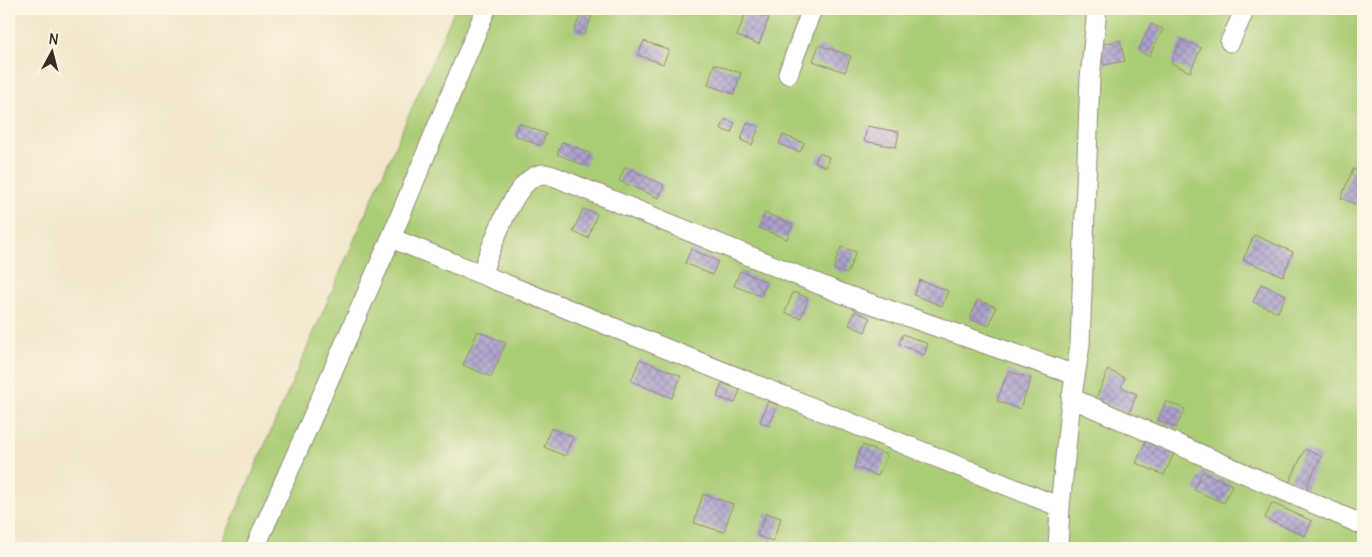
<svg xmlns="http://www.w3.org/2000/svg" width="1372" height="557" font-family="Delius,sans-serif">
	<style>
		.green { fill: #abcd76; stroke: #737c4a }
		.building { fill: url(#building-cross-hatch) }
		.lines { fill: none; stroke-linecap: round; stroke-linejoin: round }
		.street-casing { stroke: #968875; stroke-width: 21 }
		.street { stroke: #fff; stroke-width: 19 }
	</style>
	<defs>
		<pattern id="building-cross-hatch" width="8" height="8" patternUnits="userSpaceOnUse" patternTransform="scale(1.25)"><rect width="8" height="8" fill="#aca2ce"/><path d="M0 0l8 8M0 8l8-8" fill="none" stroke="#8d84a7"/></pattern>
	</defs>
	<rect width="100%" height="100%" fill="#fcf5e5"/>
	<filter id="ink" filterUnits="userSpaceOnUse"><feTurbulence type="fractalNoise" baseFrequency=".02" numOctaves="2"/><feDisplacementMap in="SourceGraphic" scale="10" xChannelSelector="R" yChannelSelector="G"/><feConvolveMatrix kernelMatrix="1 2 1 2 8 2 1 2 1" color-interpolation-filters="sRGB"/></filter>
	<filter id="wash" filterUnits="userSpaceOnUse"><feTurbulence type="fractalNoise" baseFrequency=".0096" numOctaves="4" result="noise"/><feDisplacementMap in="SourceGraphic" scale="20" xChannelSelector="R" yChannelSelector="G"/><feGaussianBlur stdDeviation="1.12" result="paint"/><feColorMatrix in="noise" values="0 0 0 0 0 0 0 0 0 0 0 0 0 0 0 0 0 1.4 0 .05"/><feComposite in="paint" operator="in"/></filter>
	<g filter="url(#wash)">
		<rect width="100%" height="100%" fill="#f2e7cc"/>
		<path class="green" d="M455,9H1363V548H220Z"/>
		<g id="blocks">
			<path class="building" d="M747,10L769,18L759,44L737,36Z
				M582,13L592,17L584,35L574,30Z
				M1151,24L1163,29L1149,56L1138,51Z
				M1181,39L1201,48L1190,72L1171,63Z
				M1120,40L1125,61L1104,65L1099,45Z
				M644,41L669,50L663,64L638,55Z
				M819,45L851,56L845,72L813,61Z
				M714,64L741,73L734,94L708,85Z
				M725,119L735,123L731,133L721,129Z
				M519,123L546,134L541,146L514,135Z
				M747,123L759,127L752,145L741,140Z
				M867,126L899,132L896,147L864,141Z
				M783,135L804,143L800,152L779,144Z
				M562,142L590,153L585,166L557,154Z
				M819,153L829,157L826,167L815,162Z
				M625,167L664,185L659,198L619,181Z
				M1353,169L1363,173V208L1341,198Z
				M583,209L597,214L588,238L573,232Z
				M765,213L793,224L787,239L759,228Z
				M1254,235L1293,252L1283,276L1243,260Z
				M841,247L856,252L847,274L833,269Z
				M691,249L718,261L712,275L685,263Z
				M740,271L767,282L761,296L734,286Z
				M920,280L948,291L942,306L914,295Z
				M1261,284L1286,295L1278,312L1253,302Z
				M793,292L808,298L801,318L785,313Z
				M977,300L996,307L989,326L970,319Z
				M855,311L870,318L865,332L849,325Z
				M478,331L506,343L491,377L463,365Z
				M903,334L928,344L924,355L899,344Z
				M640,359L681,376L672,398L631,381Z
				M1108,370L1125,378L1121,387L1137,394L1129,413L1096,399Z
				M1008,371L1031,379L1020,409L997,401Z
				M722,383L740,390L735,403L717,397Z
				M768,401L778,405L769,426L760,422Z
				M1166,401L1185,409L1176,428L1158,420Z
				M551,428L573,437L565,456L544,447Z
				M1146,441L1174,453L1164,475L1136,463Z
				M862,445L887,455L878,476L854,467Z
				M1305,449L1321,456L1305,490L1289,483Z
				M1202,472L1232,485L1224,503L1194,490Z
				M703,494L733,504L724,532L694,523Z
				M1272,503L1312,521L1305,536L1265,518Z
				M766,513L781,518L773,541L757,536Z"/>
		</g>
	</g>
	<g filter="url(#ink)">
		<use href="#blocks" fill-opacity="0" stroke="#968875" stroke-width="1"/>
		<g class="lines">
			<g class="street-casing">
				<path id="street" d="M1230,42L1245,9
					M788,74L812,9
					M391,238L1060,507
					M481,274C491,251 514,174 544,174C552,174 562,180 570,183L843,294L1075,375
					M1071,398L1363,525
					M255,548L391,238L486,9
					M1058,548L1060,507L1070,409L1080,345L1090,78L1097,9"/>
			</g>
			<use href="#street" class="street"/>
		</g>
	</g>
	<rect width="1372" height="557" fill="none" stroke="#fcf5e5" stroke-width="30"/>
	<g transform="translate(52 52) rotate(7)" stroke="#fcf5e5" stroke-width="4" paint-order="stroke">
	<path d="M0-4L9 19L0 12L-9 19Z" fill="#3b2a1e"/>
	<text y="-8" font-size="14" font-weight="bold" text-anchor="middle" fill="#3b2a1e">N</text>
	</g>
</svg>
